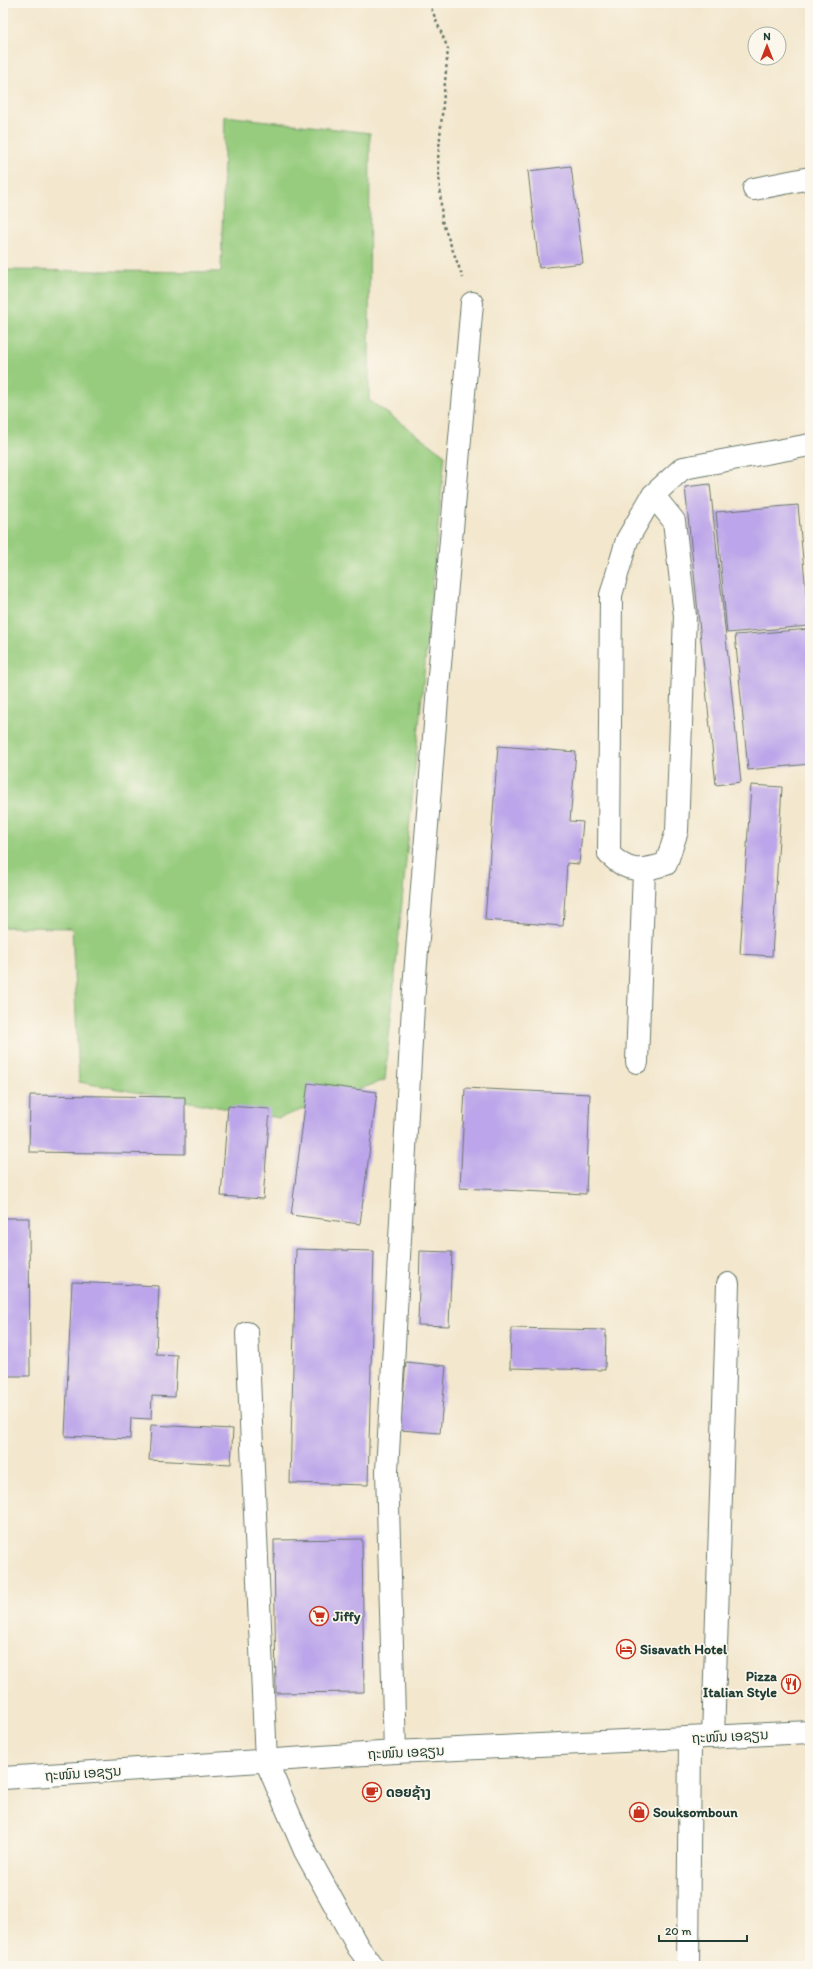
<svg xmlns="http://www.w3.org/2000/svg" width="813" height="1969" font-family="Itim,'Noto Sans Lao',sans-serif">
	<style>
		.green { fill: #97cc7e; stroke: #5b8459 }
		.building { fill: #bca5ea }
		.lines { fill: none; stroke-linecap: round; stroke-linejoin: round }
		.minor-casing { stroke: #69786a; stroke-width: 24 }
		.major-casing { stroke: #69786a; stroke-width: 24 }
		.path { stroke: #69786a; stroke-width: 2.5; stroke-dasharray: 3 3; stroke-linecap: butt }
		.minor { stroke: #fff; stroke-width: 22 }
		.major { stroke: #fff; stroke-width: 22 }
		.labels { text-anchor: middle; stroke-width: 3.5; stroke-linejoin: round; paint-order: stroke }
		.poi-label { font-size: 14px; font-weight: bold; fill: #1f3d34; stroke: #fbf7ec; text-anchor: start }
		.street-label { font-size: 14px; fill: #1f3d34; stroke: #fbf7ec }
	</style>
	<rect width="100%" height="100%" fill="#fbf7ec"/>
	<filter id="ink" filterUnits="userSpaceOnUse"><feTurbulence type="fractalNoise" baseFrequency=".025" numOctaves="2"/><feDisplacementMap in="SourceGraphic" scale="8" xChannelSelector="R" yChannelSelector="G"/><feConvolveMatrix kernelMatrix="1 2 1 2 8 2 1 2 1" color-interpolation-filters="sRGB"/></filter>
	<filter id="wash" filterUnits="userSpaceOnUse"><feTurbulence type="fractalNoise" baseFrequency=".012" numOctaves="4" result="noise"/><feDisplacementMap in="SourceGraphic" scale="16" xChannelSelector="R" yChannelSelector="G"/><feGaussianBlur stdDeviation="0.9" result="paint"/><feColorMatrix in="noise" values="0 0 0 0 0 0 0 0 0 0 0 0 0 0 0 0 0 1.4 0 .05"/><feComposite in="paint" operator="in"/></filter>
	<g filter="url(#wash)">
		<rect width="100%" height="100%" fill="#f3e7cd"/>
		<path class="green" d="M225,116L370,133L369,400L445,455L385,1080L279,1118L79,1082L72,928L3,927V270L221,272Z"/>
		<g id="blocks">
			<path class="building" d="M571,166L583,263L539,268L528,171Z
				M710,484L741,782L716,785L685,487Z
				M798,505L809,626L727,633L716,512Z
				M810,629V764L748,770L735,635Z
				M498,746L576,752L570,821L583,822L579,864L567,863L563,926L485,920Z
				M751,785L782,787L772,956L740,954Z
				M308,1083L377,1092L360,1224L291,1215Z
				M465,1088L590,1094L586,1194L460,1188Z
				M30,1095L185,1097V1154L29,1152Z
				M228,1106L270,1109L263,1199L221,1196Z
				M3,1218H29L30,1376H3Z
				M296,1249L374,1251L368,1485L290,1483Z
				M420,1251L452,1252L449,1326L418,1325Z
				M72,1282L159,1286L156,1354L177,1355L175,1397L152,1396L151,1419L131,1418L130,1439L65,1436Z
				M511,1328L606,1330L605,1370L510,1368Z
				M406,1362L446,1366L440,1433L400,1430Z
				M151,1425L233,1429L231,1464L149,1460Z
				M362,1539L364,1692L276,1693L274,1540Z"/>
		</g>
	</g>
	<g filter="url(#ink)">
		<use href="#blocks" fill-opacity="0" stroke="#69786a" stroke-width="1"/>
		<g class="lines">
			<g class="minor-casing">
				<path id="minor" d="M754,189L810,178
					M653,495L674,521L685,616L677,831L666,864C641,871 629,874 609,854L611,595L627,540L653,495L683,468L810,445
					M637,1062L644,870
					M247,1333L266,1761L305,1851L358,1947L372,1966
					M713,1737L728,1284
					M395,1752L387,1471L414,988L438,687L472,303
					M688,1966L690,1739"/>
			</g>
			<g class="major-casing">
				<path id="major" d="M3,1778L395,1752L810,1732"/>
			</g>
			<path class="path" d="M429,3L448,49L438,159L442,221L463,278"/>
			<use href="#minor" class="minor"/>
			<use href="#major" class="major"/>
		</g>
	</g>
	<defs>
		<g id="supermarket-ring" transform="scale(1)"><circle r="9.5" fill="#fbf7ec" stroke="#c8321e" stroke-width="1.5"/><path d="M-6-5.5h2.5l.6 2H6L4.5 2H-2.5L-4.4-4H-6ZM-1.5 3.2a1.3 1.3 0 1 0 .1 0ZM3 3.2a1.3 1.3 0 1 0 .1 0Z" fill="#c8321e"/></g>
		<g id="hotel-ring" transform="scale(1)"><circle r="9.5" fill="#fbf7ec" stroke="#c8321e" stroke-width="1.5"/><path d="M-6-4.5h1.5V1H6V5H4.5V3h-9V5H-6ZM-4 0a1.8 1.8 0 1 1 3.6 0ZM.5 0V-2.5h3Q6-2.5 6 0Z" fill="#c8321e"/></g>
		<g id="restaurant-ring" transform="scale(1)"><circle r="9.5" fill="#fbf7ec" stroke="#c8321e" stroke-width="1.5"/><path d="M-5-6h1v4h1v-4h1v4h1v-4h1v5L-1.5 .5V6h-2V.5L-5-1ZM5-6V6H3V1.5H1.5Q1.5-4 5-6Z" fill="#c8321e"/></g>
		<g id="cafe-ring" transform="scale(1)"><circle r="9.5" fill="#fbf7ec" stroke="#c8321e" stroke-width="1.5"/><path d="M-5.5-4.5H6V0H3Q3 3.5 0 3.5H-2.5Q-5.5 3.5-5.5 0ZM3-3.2v2h1.7v-2ZM-6 4.5H4V6H-6Z" fill="#c8321e"/></g>
		<g id="shop-ring" transform="scale(1)"><circle r="9.5" fill="#fbf7ec" stroke="#c8321e" stroke-width="1.5"/><path d="M-5-2.5h2.3a2.7 3.5 0 0 1 5.4 0H5L5.5 6h-11ZM-1.5-2.5h3a1.5 2.3 0 0 0-3 0Z" fill="#c8321e"/></g>
	</defs>
	<g fill-rule="evenodd">
		<use href="#supermarket-ring" x="319" y="1616"/>
		<use href="#hotel-ring" x="626" y="1649"/>
		<use href="#restaurant-ring" x="791" y="1684"/>
		<use href="#cafe-ring" x="372" y="1792"/>
		<use href="#shop-ring" x="639" y="1812"/>
	</g>
	<g class="labels">
		<g class="poi-label">
			<text x="333" y="1621">Jiffy</text>
			<text x="640" y="1654">Sisavath Hotel</text>
			<text x="777" y="1681" text-anchor="end">Pizza<tspan x="777" dy="16">Italian Style</tspan></text>
			<text x="386" y="1797">ດອຍຊ້າງ</text>
			<text x="653" y="1817">Souksomboun</text>
		</g>
		<g class="street-label">
			<text transform="translate(730 1736) rotate(-3)" y="5">ຖະໜົນ ເອຊຽນ</text>
			<text transform="translate(406 1752) rotate(-3)" y="5">ຖະໜົນ ເອຊຽນ</text>
			<text transform="translate(83 1773) rotate(-4)" y="5">ຖະໜົນ ເອຊຽນ</text>
		</g>
	</g>
	<rect width="813" height="1969" fill="none" stroke="#fbf7ec" stroke-width="16"/>
	<g transform="translate(767 46)"><circle r="19" fill="#fbf7ec" stroke="#a3ada2"/>
	<path d="M0-3L7 15L0 10L-7 15Z" fill="#c8321e"/>
	<text y="-6" font-size="11" font-weight="bold" text-anchor="middle" fill="#1f3d34">N</text>
	</g>
	<path d="M659 1935v6h88v-6" fill="none" stroke="#1f3d34" stroke-width="2"/>
	<text x="665" y="1935" font-size="12" fill="#1f3d34" stroke="#fbf7ec" stroke-width="3" paint-order="stroke">20 m</text>
</svg>
